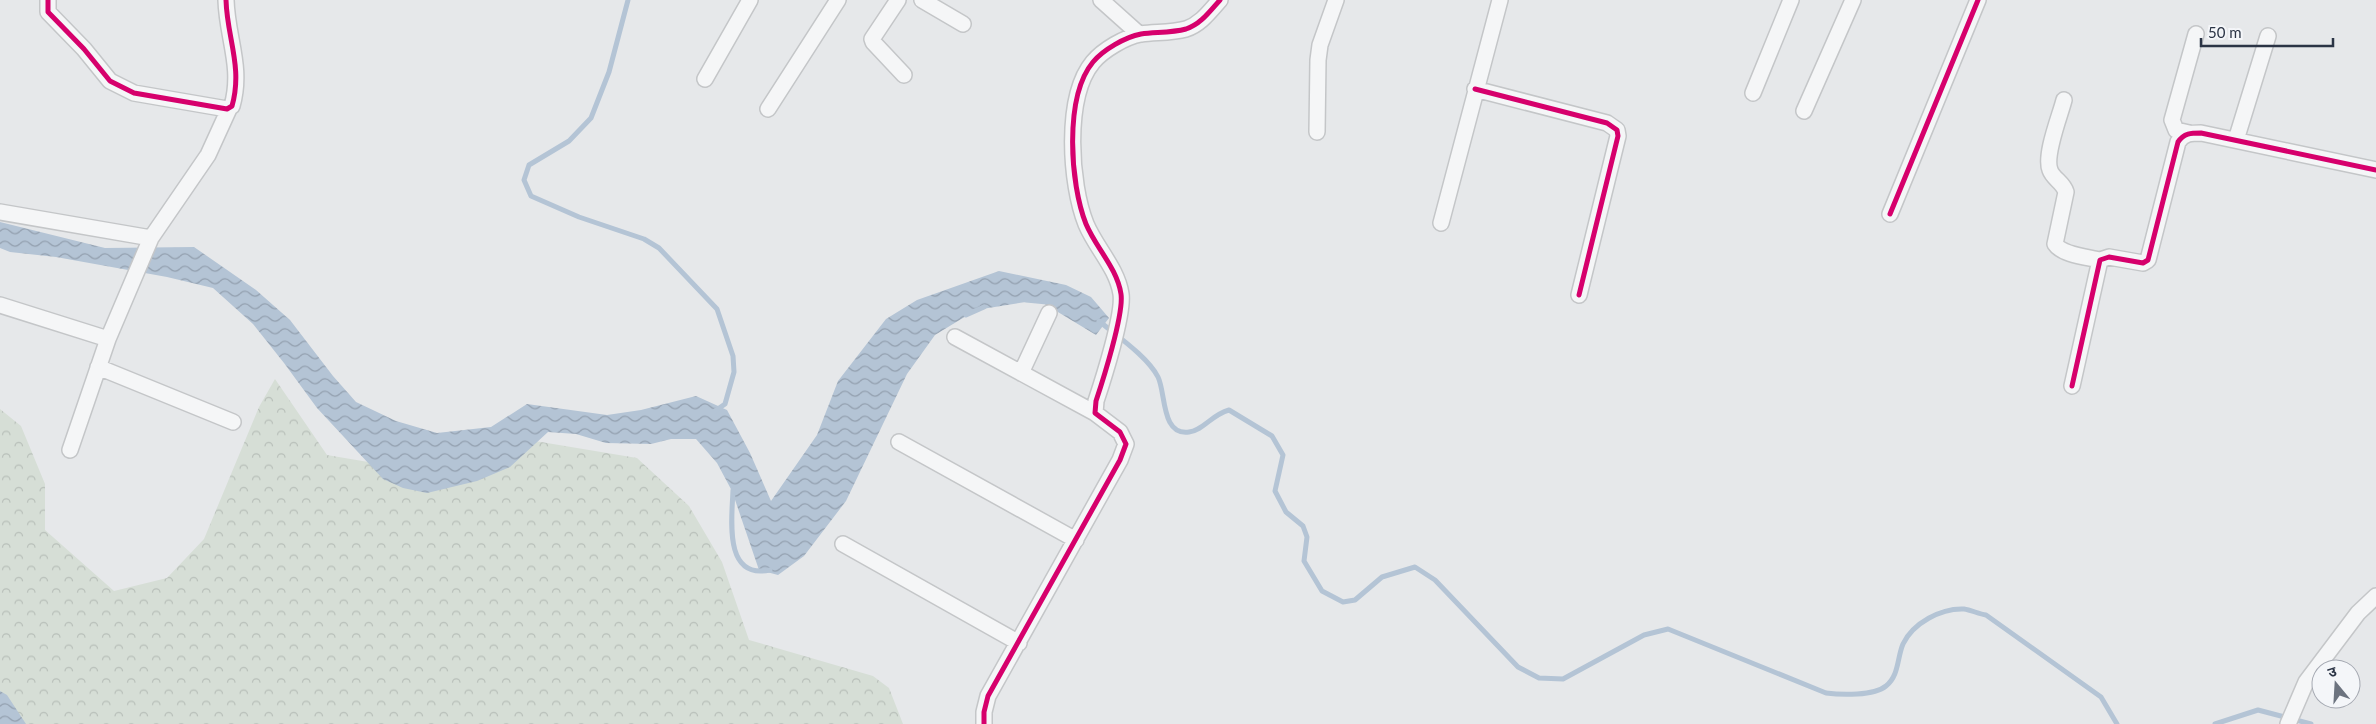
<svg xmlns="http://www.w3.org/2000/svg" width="2376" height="724" font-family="Lato,'Noto Sans Devanagari',sans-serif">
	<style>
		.forest { fill: url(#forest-crowns) }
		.water { fill: url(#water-waves) }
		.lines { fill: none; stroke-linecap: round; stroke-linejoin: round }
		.stream { stroke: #b4c4d5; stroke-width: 5 }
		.minor-casing { stroke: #c4c6c8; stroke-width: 18 }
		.minor { stroke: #f5f6f7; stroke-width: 15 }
		.cycleway-casing { stroke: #f4f6f9; stroke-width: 8 }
		.cycleway { stroke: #d6006c; stroke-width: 5 }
	</style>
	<defs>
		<pattern id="forest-crowns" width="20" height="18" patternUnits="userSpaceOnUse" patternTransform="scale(1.25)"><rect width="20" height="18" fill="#d6ded6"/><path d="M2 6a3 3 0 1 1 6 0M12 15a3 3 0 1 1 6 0" fill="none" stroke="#b8bfb9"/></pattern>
		<pattern id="water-waves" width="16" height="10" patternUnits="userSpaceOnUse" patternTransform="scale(1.25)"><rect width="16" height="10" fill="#b4c4d5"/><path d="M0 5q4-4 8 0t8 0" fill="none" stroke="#93a0af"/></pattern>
	</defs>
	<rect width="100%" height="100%" fill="#e6e8ea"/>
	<path class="forest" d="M275,379L327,455L380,464L529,440L637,458L689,506L722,562L749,640L873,676L889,688L903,724H0V409L21,426L45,484V530L114,591L167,578L204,539L259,407Z"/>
	<path class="water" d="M0,222L105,248L194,247L256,290L290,320L333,376L356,402L396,421L437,433L491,427L527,404L607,415L641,410L696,396L727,410L750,453L771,501L817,435L838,381L886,319L917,300L999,271L1066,285L1091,297L1109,318L1096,335L1038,300L976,310L935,335L907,374L846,501L804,556L778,575L759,570L732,491L717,463L696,439H671L651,444L606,443L576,434L548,432L510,467L477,481L427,493L403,488L383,479L317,408L284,363L253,324L213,288L167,277L56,257L10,252L0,248Z
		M0,691L7,695L26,724H0Z"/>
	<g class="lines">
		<path class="stream" d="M628,0L609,72L591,118L569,141L529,165L524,180L531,196L579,217L644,239L659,248L717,309L733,356L734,372L725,404L715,411
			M1026,300L1047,302
			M966,315L984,307
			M1099,321C1117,336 1148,357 1158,377C1166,393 1161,436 1189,432C1204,430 1211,415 1229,410L1272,436L1283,455L1275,491L1286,512L1303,526L1307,537L1304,561L1322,591L1343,602L1355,600L1382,577L1415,567L1435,580L1518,667L1539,678L1563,679L1644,635L1668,629L1826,693C1841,695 1874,696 1886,686C1899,676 1897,658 1903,644C1913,623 1941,608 1964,609C1971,610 1979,614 1986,615L2101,697L2117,724
			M733,490C732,518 723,580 770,570
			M2215,724L2258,710L2311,724"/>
		<g class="minor-casing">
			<path id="minor" d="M48,0V12L84,49L110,81L134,93L227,109L232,106C243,67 227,38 226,0
				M898,0L872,39L873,42L904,75
				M922,0L963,24
				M1101,0L1139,34
				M705,79L750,0
				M1475,89L1607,123L1617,130L1618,136L1579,295
				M1753,93L1791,0
				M2064,100C2060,116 2044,155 2050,170C2053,179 2063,182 2066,192L2055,244C2062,255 2088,257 2100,260
				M768,109L838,0
				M1804,111L1853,0
				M1317,132L1318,60L1320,45L1336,0
				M2189,133L2176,130L2172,120L2196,34
				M2236,140L2268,36
				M0,212L151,238L208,155L229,109
				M1890,214L1978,0
				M1441,223L1500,0
				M0,305L108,339
				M955,337L1095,413
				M98,367L233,422
				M1021,373L1049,313
				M2072,386L2100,260L2109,257L2143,263L2148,260L2178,142C2184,133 2191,133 2201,133L2376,170
				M899,442L1076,540
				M70,450L108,339L151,238
				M843,544L1019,643
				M984,724V712L988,696L1120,460L1126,444L1120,432L1095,413L1096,401C1103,380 1124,314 1121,294C1117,268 1096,248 1086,224C1070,184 1064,97 1093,62C1103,50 1125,37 1141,34C1156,32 1171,33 1186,29C1201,24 1210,11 1220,0
				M2288,724L2306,682L2358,613L2376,596"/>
		</g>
		<use href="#minor" class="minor"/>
		<g class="cycleway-casing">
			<path id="cycleway" d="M48,0V12L84,49L110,81L134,93L227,109L232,106C243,67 227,38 226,0
				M1475,89L1607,123L1617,130L1618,136L1579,295
				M1890,214L1978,0
				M2072,386L2100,260L2109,257L2143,263L2148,260L2178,142C2184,133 2191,133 2201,133L2376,170
				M984,724V712L988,696L1120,460L1126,444L1120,432L1095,413L1096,401C1103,380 1124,314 1121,294C1117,268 1096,248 1086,224C1070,184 1064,97 1093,62C1103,50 1125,37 1141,34C1156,32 1171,33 1186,29C1201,24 1210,11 1220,0"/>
		</g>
		<use href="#cycleway" class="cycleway"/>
	</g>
	<g transform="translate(2336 684) rotate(342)"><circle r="24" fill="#f4f6f9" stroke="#a4a8b1"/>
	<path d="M0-4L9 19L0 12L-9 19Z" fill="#6c737f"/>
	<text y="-8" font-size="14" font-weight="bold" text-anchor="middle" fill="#2b3445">उ</text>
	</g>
	<path d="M2201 38v8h132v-8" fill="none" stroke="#2b3445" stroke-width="2.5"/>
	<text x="2208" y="38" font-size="15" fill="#2b3445" stroke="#f4f6f9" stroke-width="4" paint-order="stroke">50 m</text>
</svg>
